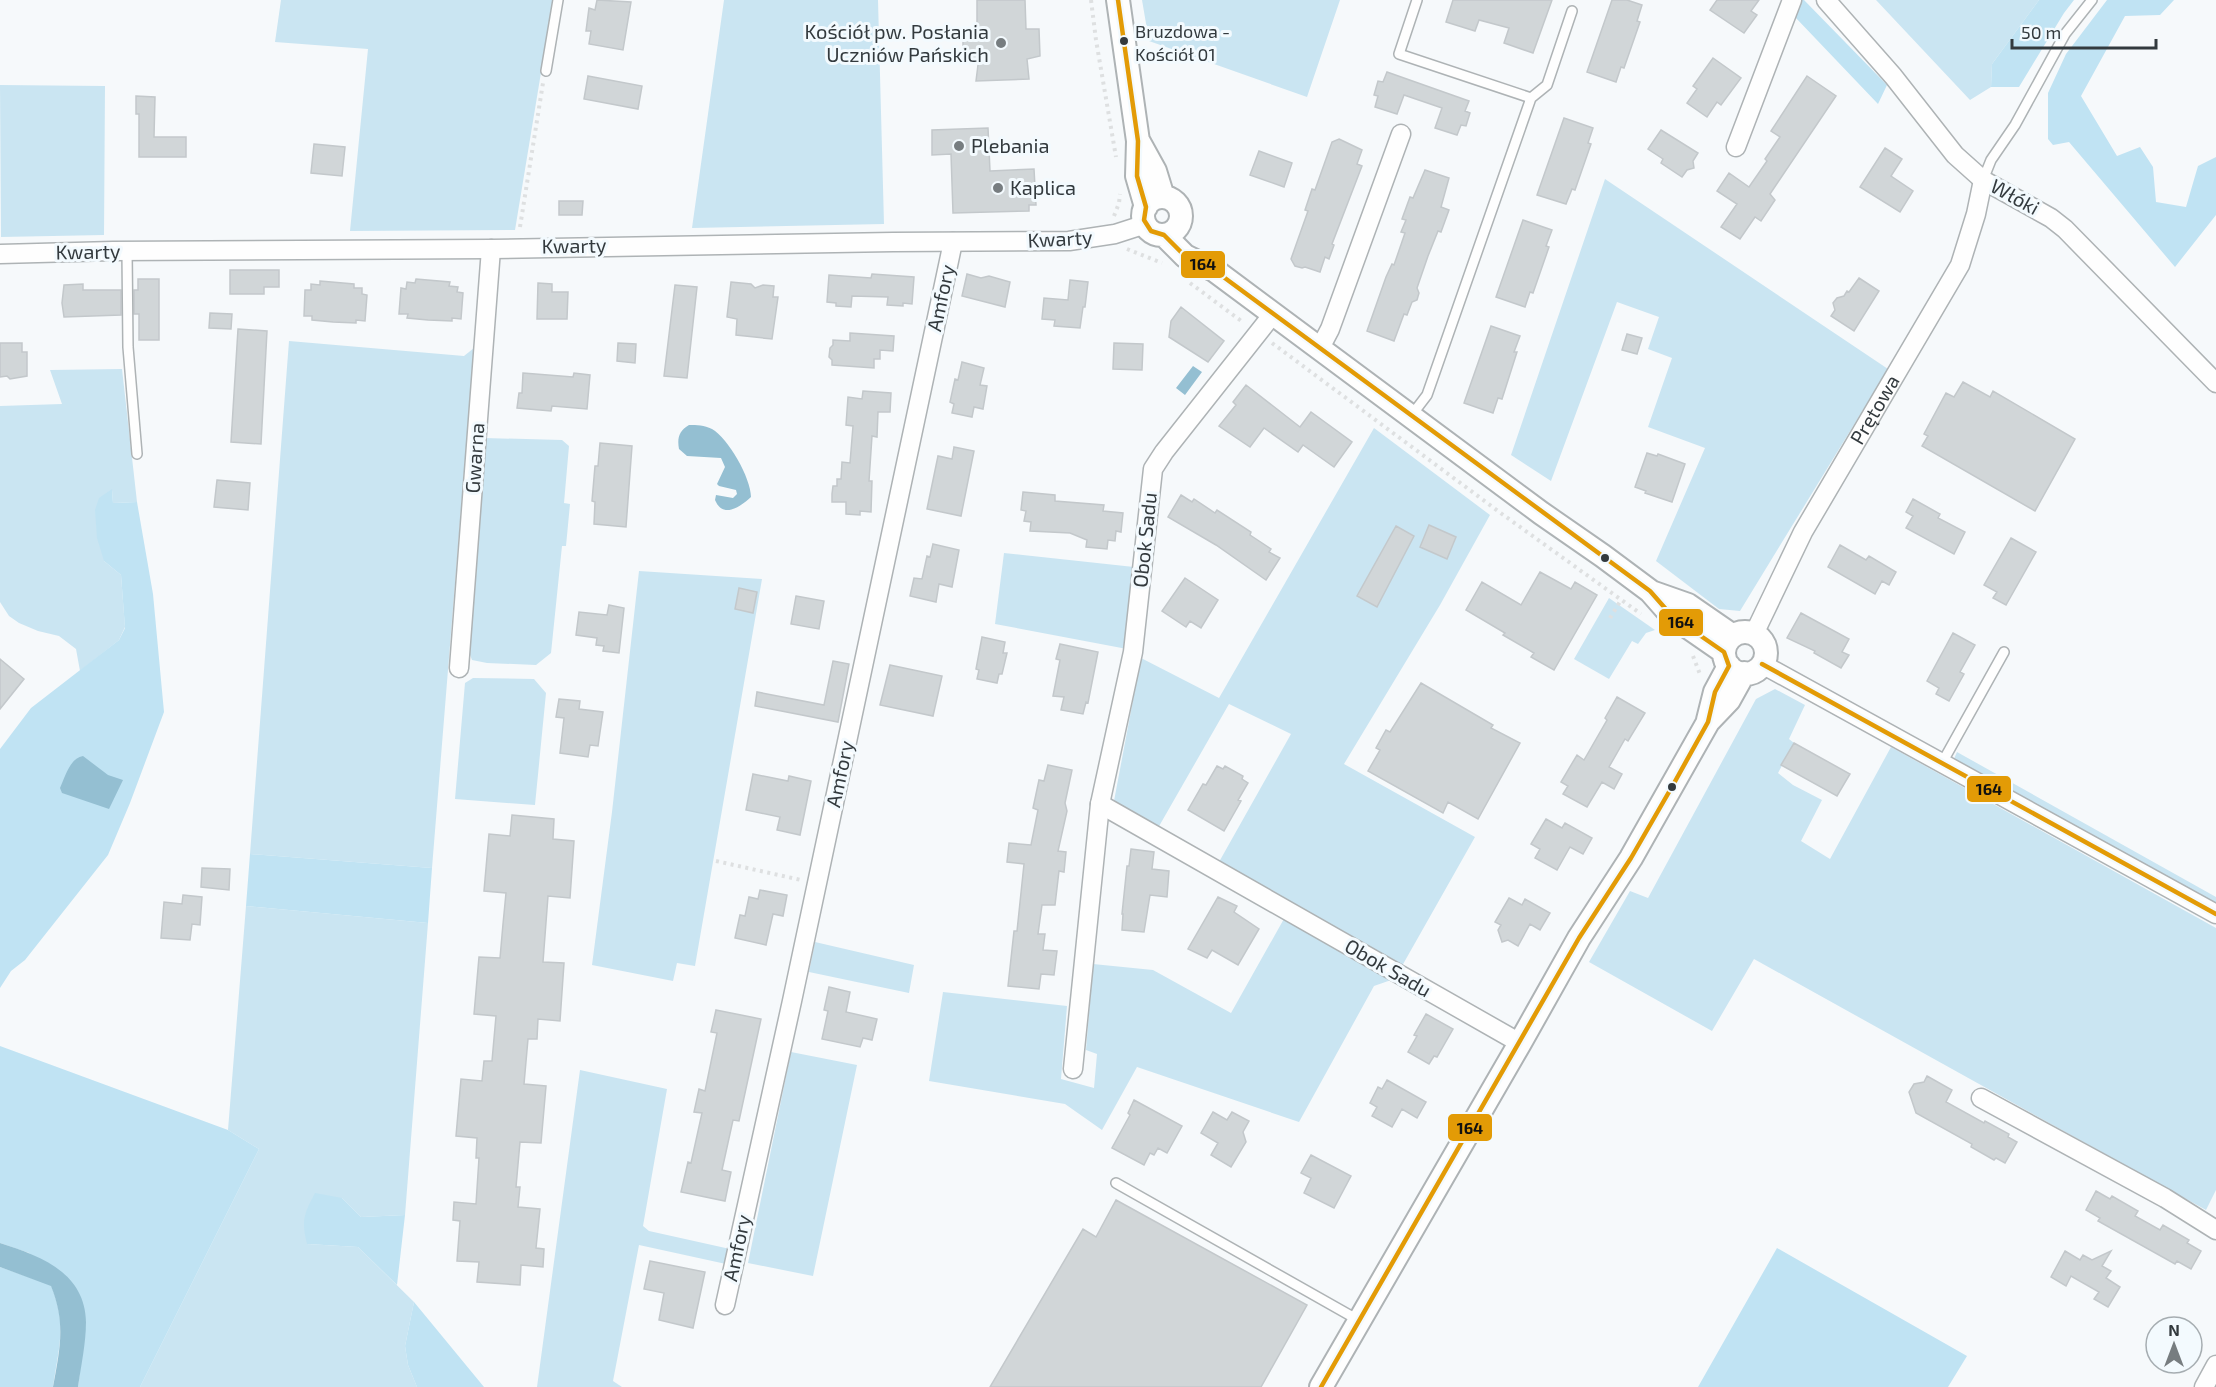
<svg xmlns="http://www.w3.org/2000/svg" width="2216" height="1387" font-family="'Exo 2',sans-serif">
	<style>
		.green { fill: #cae5f2 }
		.forest { fill: #c0e3f3 }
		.water { fill: #94bfd2 }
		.building { fill: #d1d6d8; stroke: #c3c8cb; stroke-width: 1.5 }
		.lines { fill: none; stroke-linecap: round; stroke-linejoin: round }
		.service-casing { stroke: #aeb3b5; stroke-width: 12 }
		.minor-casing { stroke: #aeb3b5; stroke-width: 21 }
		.tertiary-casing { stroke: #aeb3b5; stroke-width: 26 }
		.path { stroke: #dee0e1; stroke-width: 4; stroke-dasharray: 3 4.5; stroke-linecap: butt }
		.service { stroke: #fefefe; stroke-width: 9 }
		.minor { stroke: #fefefe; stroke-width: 18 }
		.tertiary { stroke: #fefefe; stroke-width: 22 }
		.bus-1-casing { stroke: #f3fafe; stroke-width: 9 }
		.bus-1 { stroke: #e39b06; stroke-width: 4.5 }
		.bus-dot { fill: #333a3e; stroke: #f3fafe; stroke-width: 2 }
		.poi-dot { fill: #777d80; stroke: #f3fafe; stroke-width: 2 }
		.labels { text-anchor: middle; stroke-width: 6; stroke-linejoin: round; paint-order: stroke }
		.bus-label { font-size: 18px; fill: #333a3e; stroke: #f3fafe; text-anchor: start }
		.poi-label { font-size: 20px; fill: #333a3e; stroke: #f3fafe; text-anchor: start }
		.street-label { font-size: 20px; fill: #333a3e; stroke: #f3fafe }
		.line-badge { stroke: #f3fafe; stroke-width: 2 }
		.pale-badge-label { font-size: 16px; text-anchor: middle; font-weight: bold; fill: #111 }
	</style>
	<rect width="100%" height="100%" fill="#f6f9fb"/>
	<path class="green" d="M281,0H553L515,230L350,231L368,49L275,42Z
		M724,0H878L884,224L692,228Z
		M1142,0H1340L1307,97L1149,41Z
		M1876,0H2039L1992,64L1991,87L1970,100Z
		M0,85L105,86L104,235L1,237Z
		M1605,179L1888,369L1740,611L1719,609L1656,561L1705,448L1648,427L1672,358L1648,349L1659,317L1617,302L1551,481L1511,455Z
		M289,341L464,356L474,348L432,868L250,854Z
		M122,369L137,502L113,503L112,490L104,561L121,575L125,627L119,640L80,671L76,649L59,636L38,631L19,623L9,616L0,602V406L62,404L50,370Z
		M1374,428L1490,515L1440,605L1344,764L1475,837L1402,966L1219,862L1291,734L1229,704L1158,828L1114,801L1141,658L1219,698Z
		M484,438L562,440L569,446L564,503L570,504L566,546H562L551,653L536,665L487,663L472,660L467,647Z
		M1004,553L1134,567L1127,649L995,624Z
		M639,571L762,579L695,966L677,963L673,981L592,965L612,812Z
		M1609,598L1655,630L1646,633L1638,644L1632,641L1609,679L1574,659Z
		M473,678L534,679L546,693L535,805L455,799L465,683Z
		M1775,689L1805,705L1789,739L1794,743L1778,773L1793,785L1822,800L1801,841L1830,859L1891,747L2216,928V1190L2206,1210L1754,959L1712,1031L1589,962L1630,891L1648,898L1756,699Z
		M1957,752L2216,897V907L1953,761Z
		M246,906L428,923L405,1215L361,1217L342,1198L307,1244L358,1247L414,1302L405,1346L408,1365L417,1387H140L259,1149L228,1130Z
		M1285,917L1394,979L1374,986L1299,1122L1137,1067L1102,1130L1065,1104L929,1081L943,992L1067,1006L1061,1079L1094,1088L1097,1054L1086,1050L1093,964L1153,970L1231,1013Z
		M815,942L914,965L909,993L809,972Z
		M791,1052L857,1065L813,1276L748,1263Z
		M580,1070L667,1089L643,1226L649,1231L730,1249L726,1264L639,1245L613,1381L622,1387H537Z"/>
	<path class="forest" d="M1801,0H1804L1887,85L1878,104L1795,17Z
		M2039,0H2074L2064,13L2019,87H1991L1992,64Z
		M2107,0H2174L2160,15L2125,16L2081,96L2117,156L2140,147L2153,167L2156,202L2186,207L2198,166L2216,157V215L2175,267L2069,142L2053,145L2048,139V93L2066,54Z
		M112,489L113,503L137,502L153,594L164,712L130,803L108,855L25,960L11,971L0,988V749L31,708L119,640L125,628L121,575L104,561L97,538L95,510L99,498Z
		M250,854L432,868L428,923L246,906Z
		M0,1046L228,1130L259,1149L140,1387H78L86,1321L29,1253L0,1243Z
		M315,1193L342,1198L361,1217L405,1215L397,1285L358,1247L307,1244C301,1220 304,1214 315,1193Z
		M1777,1248L1967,1356L1948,1387H1698Z
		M0,1267L51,1285C67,1325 59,1346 53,1387H0Z
		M414,1302L484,1387H417L408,1365L405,1346Z"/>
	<path class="water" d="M1193,366L1202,372L1185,395L1176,388Z
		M689,425C697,425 704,425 712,429C728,438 751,478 751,497C740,507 723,519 715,500L716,495L733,498L737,494L736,490L719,486L717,484L725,467L721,458L687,456L679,449C677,438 679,431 689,425Z
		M83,756L108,775L123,780L109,809L62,793L60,788C65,777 70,758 83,756Z
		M0,1243C40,1256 85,1272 86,1322C86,1343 81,1366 78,1387H53C60,1349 66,1323 51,1286L0,1267Z"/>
	<path class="building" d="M597,0L631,2L623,50L589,44L591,31H586L589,8L595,10Z
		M977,0H1025L1026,29H1039L1040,56L1027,59L1029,79L976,81L979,57H963V31L977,29Z
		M1453,0H1552L1533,53L1504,43L1509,28L1479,20L1475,31L1446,22Z
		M1612,0H1627L1642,5L1637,21L1640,22L1624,68L1621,67L1616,82L1587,72Z
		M1717,0H1759L1751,11L1757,15L1744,33L1710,10Z
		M1713,58L1741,78L1721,105L1717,102L1707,117L1687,103L1697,89L1693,86Z
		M1387,72L1469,101L1465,111L1470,113L1466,126L1461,125L1457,135L1435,128L1442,108L1404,95L1397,114L1375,107L1378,96L1374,95L1378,81L1383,82Z
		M588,76L642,86L638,109L584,99Z
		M1807,76L1836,96L1770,194L1775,200L1761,221L1755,217L1740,239L1721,227L1737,204L1717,191L1729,173L1749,187L1767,161L1765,159L1780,137L1771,131Z
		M136,96L155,97L154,137H186V157H139V114H136Z
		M1564,118L1593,128L1588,143L1591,144L1575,190L1572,189L1566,204L1537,195Z
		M988,128L990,171L1034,169L1036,205H1029V211L953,213L951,154L932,155V130Z
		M1661,130L1698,153L1693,161L1694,168L1687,170L1682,177L1661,163L1663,159L1648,149Z
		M1339,139L1362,150L1357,164L1362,166L1332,244L1334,245L1329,259L1325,257L1320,272L1305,267L1302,268L1295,266L1291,259L1308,211L1305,210L1312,189L1315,190L1332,142Z
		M314,144L345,147L342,176L311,173Z
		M1885,148L1902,159L1891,176L1913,191L1900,212L1860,187Z
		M1259,151L1292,163L1284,187L1250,175Z
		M1425,170L1449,178L1441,207L1449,210L1441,232L1438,231L1428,256L1417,288L1419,293L1417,300L1412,302L1407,315L1404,314L1394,341L1367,331L1386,277L1392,264L1394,265L1405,233L1401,232L1406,220L1402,219L1410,197L1413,198Z
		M559,201H583L582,215H559Z
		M1523,220L1552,230L1546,246L1549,247L1533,293L1530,292L1525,307L1496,297Z
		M230,270H279V287H264V294H230Z
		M872,274L914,277L912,304L903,303V306L887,305L888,297L852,296L851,307L836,306V303L827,302L829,275L871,278Z
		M967,274L981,278L989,276L1010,282L1005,307L962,296Z
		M1859,278L1879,291L1854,331L1831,316L1835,310L1833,303L1837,298L1844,296L1847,291L1849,292Z
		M138,279H159V340H139V314H134V290H138Z
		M416,279L450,282L449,286L458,287L457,292L463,293L461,319L452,318V321L428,320L407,318L408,314H399L401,288L406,289L407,282L415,283Z
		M1070,280L1088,282L1085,307H1083L1080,328L1054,326L1055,320L1042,319L1044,298L1068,300Z
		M320,281L354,284V288H362V294L367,295L365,321L356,320V323L333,322L312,320V316H304L305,290H311V284L320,285Z
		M731,282L751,284L755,288L763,285L774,286L773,297H778L772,339L736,335L737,319L727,317Z
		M538,283L552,284V292H568L567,319H537Z
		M83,284V290H121V315L64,317L62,303L64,285Z
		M675,285L697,287L687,378L664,376Z
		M1181,307L1224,341L1208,362L1169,337L1171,321Z
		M210,313L232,314L231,329L209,328Z
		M1491,326L1520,336L1514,352H1517L1502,399L1498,398L1493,413L1464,403Z
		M238,329L267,331L261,444L231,442Z
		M850,333L894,336L893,351L880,350V359H874V368L832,365V360L829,357L830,348L833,345V340L850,341Z
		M1627,334L1642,338L1637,354L1622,350Z
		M0,343H22V352H27V376L10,379L7,376L0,377Z
		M618,343L636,344L635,363L617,361Z
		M1114,343L1143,344L1142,370L1113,369Z
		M962,362L984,368L980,385L987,386L983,409L974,407L972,417L952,413L954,404L950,402L955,379L958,380Z
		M523,373L573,377L574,373L590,375L587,409L552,406L551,411L517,408L519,393H522Z
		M1963,382L1990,397L1993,391L2075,439L2035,511L1922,446L1928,436L1924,434L1946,393L1954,397Z
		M1246,385L1300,427L1311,412L1352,442L1334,467L1303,445L1298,452L1264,428L1250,447L1219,426L1236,405L1233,402Z
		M863,391L891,393L890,412H878L877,437L872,436L869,481H872L871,512L860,511V515L846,514V502H832V494L833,486H837V479H841L842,462L850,463L853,426L846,425L848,397L862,399Z
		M600,443L632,446L626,527L594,524L595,502L592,501L595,466H598Z
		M954,447L974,451L961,516L927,509L938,456L952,459Z
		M1647,453L1657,456L1658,454L1685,464L1672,502L1645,493L1646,491L1635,487Z
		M217,480L250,483L248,510L214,507Z
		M1023,492L1055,495V501L1104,505L1103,511L1123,513L1121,532L1116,531L1115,541L1108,540L1107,549L1086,547L1087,540L1070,533L1030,531L1031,522L1024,521L1026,511L1021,510Z
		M1181,495L1192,502L1194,499L1215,513L1217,510L1251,532L1250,535L1271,549L1269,552L1280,558L1266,580L1216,545L1168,517Z
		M1913,499L1940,514L1938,518L1965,532L1954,554L1906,528L1913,516L1906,512Z
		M1429,525L1456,537L1447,559L1420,547Z
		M1396,526L1414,536L1377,607L1357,596Z
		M2011,538L2036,552L2006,605L1993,598L1997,592L1984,585Z
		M933,544L959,550L952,587L939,584L936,602L910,596L914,578L922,579L927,556L930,557Z
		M1840,545L1866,560L1869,556L1896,572L1889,585L1882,581L1875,594L1828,567Z
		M1540,572L1571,589L1575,582L1597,595L1554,670L1531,657L1534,653L1503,635L1505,633L1466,610L1482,582L1521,605Z
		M1185,578L1218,600L1201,628L1190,621L1186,627L1162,611Z
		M739,588L757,592L753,613L735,609Z
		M796,596L824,601L819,629L791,624Z
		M609,605L624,608L619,653L603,651L604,646L596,645L597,638L576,635L579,612L607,615Z
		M1801,613L1849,639L1842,652L1849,655L1841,668L1814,653L1815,651L1787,638Z
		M1953,633L1975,645L1960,672L1964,674L1949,701L1936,694L1939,688L1927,681Z
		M982,637L1005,642L1003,653H1007L1002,674H999L997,683L977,679L979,670L976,669Z
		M1060,644L1098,652L1088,703L1086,702L1083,714L1061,710L1064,697L1053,696L1060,660L1056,659Z
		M0,659L24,679L0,709Z
		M833,661L849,664L838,722L755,706L757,692L824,705Z
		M890,665L942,676L933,716L880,705Z
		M1421,683L1493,725L1491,728L1520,743L1478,819L1448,802L1443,813L1368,771L1380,750L1376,748L1386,730L1390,732Z
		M1617,697L1645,713L1628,741L1625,739L1609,767L1622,774L1614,789L1602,782L1587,807L1563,794L1568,786L1561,782L1577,755L1584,760L1607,720L1605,718Z
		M559,699L580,701L579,709L603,712L598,746L590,745L588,757L560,753L564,718L556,717Z
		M1794,743L1850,774L1837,796L1781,765Z
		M1048,765L1072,770L1065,803L1067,811L1058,851L1066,852L1064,872L1059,871L1055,905H1042L1038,934H1045L1043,950L1057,951L1054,975L1041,974L1039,989L1008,986L1014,931H1017L1024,864L1007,862L1009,843L1031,845L1038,810L1033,808L1039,780L1044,781Z
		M1217,766L1223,769L1225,766L1243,776L1242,779L1248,783L1238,800L1241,801L1224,831L1188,810L1203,784L1206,785Z
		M753,774L788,781L789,776L811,781L800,835L777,830L780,817L746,810Z
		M512,815L554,819L553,839L574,841L570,898L548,896L543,962L564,963L560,1021L538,1019L537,1039H528L524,1084L546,1086L541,1143L520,1142L516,1187H520L518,1207L540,1209L536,1248L544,1249L543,1267L521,1265L520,1285L477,1282L479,1262L457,1261L460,1221L453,1220L454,1202L476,1204L479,1158H476L477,1138L456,1136L461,1079L482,1081L484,1061H492L496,1016L474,1014L479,957L500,958L503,924L506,893L484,891L489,834L510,836Z
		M1546,819L1562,828L1565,823L1592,838L1583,854L1570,847L1557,870L1535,858L1540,849L1531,844Z
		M1131,849L1154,852L1152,869L1169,871L1167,897L1150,895L1144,932L1122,930L1123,914H1122L1127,866H1129Z
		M202,868L230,869L229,890L201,887Z
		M760,890L787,895L783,916L773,914L766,945L735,938L740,915L745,916L749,897L758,899Z
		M183,895L202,897L200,925L192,924L190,940L161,938L164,902L182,904Z
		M1218,897L1237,906L1234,912L1259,929L1238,965L1212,950L1207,958L1188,949Z
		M1509,898L1522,905L1525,899L1550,913L1540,930L1530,924L1518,946L1508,940L1502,942L1498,930L1501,925L1495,922Z
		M829,987L850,992L846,1012L877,1019L872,1040L863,1038L860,1047L822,1039L828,1011L824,1010Z
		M716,1010L761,1019L739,1121L733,1120L722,1170L731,1172L725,1201L681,1192L688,1162L691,1163L702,1113L694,1112L699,1089L705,1091L717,1033L711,1032Z
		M1426,1014L1453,1029L1437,1057L1434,1056L1429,1064L1408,1052L1417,1036L1414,1035Z
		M1927,1076L1952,1090L1946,1102L1984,1123L1985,1121L2009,1134L2008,1137L2017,1142L2005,1163L1996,1158L1994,1160L1971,1147L1972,1144L1916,1113L1909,1092L1914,1084L1924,1082Z
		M1387,1080L1426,1102L1417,1118L1402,1109L1392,1127L1372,1116L1377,1107L1370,1103L1378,1087L1382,1089Z
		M1134,1100L1182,1126L1167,1153L1158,1148L1154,1155L1150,1153L1144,1165L1112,1148L1130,1115L1128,1113Z
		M1213,1112L1227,1120L1232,1112L1249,1121L1243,1132L1246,1142L1231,1167L1211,1155L1218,1143L1201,1133Z
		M1311,1155L1351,1176L1334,1208L1304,1193L1311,1178L1301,1173Z
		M2096,1191L2110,1199L2112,1196L2138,1211L2135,1216L2160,1230L2163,1225L2189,1240L2187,1243L2201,1251L2191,1269L2177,1261L2175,1264L2098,1221L2100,1218L2086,1210Z
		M1116,1200L1307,1305L1261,1387H990L1083,1229L1096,1237Z
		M2065,1251L2080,1260L2083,1255L2092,1260L2111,1251L2102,1266L2111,1271L2106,1278L2120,1287L2108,1307L2094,1299L2099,1292L2071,1276L2066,1286L2051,1277Z
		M650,1261L705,1272L693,1328L659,1320L664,1293L644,1289Z"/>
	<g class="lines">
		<g class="service-casing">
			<path id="service" d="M546,71L558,0
				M1531,98L1547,85L1572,11
				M1983,180L1991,160L2015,125L2065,34L2092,0
				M127,251L128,347L137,454
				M1411,416L1427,395L1531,98L1399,54L1417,0
				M1942,763L2004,652
				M1116,1183L1360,1321"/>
		</g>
		<g class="minor-casing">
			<g id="minor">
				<path d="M1826,0L1893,76L1955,155L1983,180L2051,218L2065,229L2216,383"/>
				<path d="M1736,147L1792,0"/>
				<path d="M0,254L113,251L491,249L893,242L1069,241L1115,234L1146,224"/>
				<path d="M1320,348L1330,329L1401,134"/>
				<path id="s1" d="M1754,634L1803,532L1960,265L1976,214L1983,180"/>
				<path d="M1762,664L2216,914"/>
				<path d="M459,668L491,249"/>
				<path d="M1100,804L1520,1043"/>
				<path d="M1073,1069L1100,804L1133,652L1153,469L1164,452L1273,314"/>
				<path d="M1981,1098L2165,1198L2216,1230"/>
				<path d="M725,1305L792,1001L953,242"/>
				<path d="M2204,1387L2216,1365"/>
			</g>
		</g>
		<g class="tertiary-casing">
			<path id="tertiary" d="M1118,0L1138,141L1137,176L1146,207
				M1139,142L1155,171L1163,197
				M1143 216a19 19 0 1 1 38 0a19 19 0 1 1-38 0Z
				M1164,235L1185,256L1214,270L1541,513L1603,556L1650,591L1672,616L1724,652
				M1651,592L1688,605L1733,636
				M1724 653a21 21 0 1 1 42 0a21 21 0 1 1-42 0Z
				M1708,720L1715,692L1729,666
				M1321,1387L1520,1043L1579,938L1631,858L1708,722L1729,700L1744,673"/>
		</g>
		<path class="path" d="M1091,0L1096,40L1116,157
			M1114,216L1119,203L1120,194
			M520,227L543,83
			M1127,249L1162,263
			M1190,283L1244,323
			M1272,343L1502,514L1641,614
			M1610,618L1621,600
			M1693,656L1701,677
			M716,861L801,880"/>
		<use href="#service" class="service"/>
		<use href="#minor" class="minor"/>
		<use href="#tertiary" class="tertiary"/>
		<g class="bus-1-casing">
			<path id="bus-1" d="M1118,0L1138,141L1137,176L1146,207L1144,220L1151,231L1164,235L1185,256L1214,270L1650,591L1672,616L1724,652L1729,666L1715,692L1708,722L1673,785L1631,858L1579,938L1321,1387
				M1762,664L2216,914"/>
		</g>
		<use href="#bus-1" class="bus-1"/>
	</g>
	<g class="bus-dot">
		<circle cx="1124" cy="41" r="5"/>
		<circle cx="1605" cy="558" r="5"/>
		<circle cx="1672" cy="787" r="5"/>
	</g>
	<g class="poi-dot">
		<circle cx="1001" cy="43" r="6"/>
		<circle cx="959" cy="146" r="6"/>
		<circle cx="998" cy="188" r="6"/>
	</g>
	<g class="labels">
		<g class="bus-label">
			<text x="1135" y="38">Bruzdowa -<tspan x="1135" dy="23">Kościół 01</tspan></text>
		</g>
		<g class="poi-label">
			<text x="989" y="39" text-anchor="end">Kościół pw. Posłania<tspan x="989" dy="23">Uczniów Pańskich</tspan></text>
			<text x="971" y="153">Plebania</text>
			<text x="1010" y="195">Kaplica</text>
		</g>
		<g class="street-label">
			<text transform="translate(2015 197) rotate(29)" y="7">Włóki</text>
			<text transform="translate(1060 239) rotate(-3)" y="7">Kwarty</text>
			<text transform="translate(574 246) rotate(-1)" y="7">Kwarty</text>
			<text transform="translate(88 252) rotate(-1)" y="7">Kwarty</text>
			<text transform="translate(941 298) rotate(-78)" y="7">Amfory</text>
			<text dy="7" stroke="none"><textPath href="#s1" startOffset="255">Prętowa</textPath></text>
			<text transform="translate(475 458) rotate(-86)" y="7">Gwarna</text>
			<text transform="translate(1145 540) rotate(-84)" y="7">Obok Sadu</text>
			<text transform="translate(840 774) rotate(-78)" y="7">Amfory</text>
			<text transform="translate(1388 968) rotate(30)" y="7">Obok Sadu</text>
			<text transform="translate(737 1248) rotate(-78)" y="7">Amfory</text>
		</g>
	</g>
	<g class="line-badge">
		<rect x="1180" y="250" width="46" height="29" rx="6" fill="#e39b06"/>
		<rect x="1658" y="608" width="46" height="29" rx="6" fill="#e39b06"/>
		<rect x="1966" y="775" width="46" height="28" rx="6" fill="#e39b06"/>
		<rect x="1447" y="1113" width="46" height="29" rx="6" fill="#e39b06"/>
	</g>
	<g class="pale-badge-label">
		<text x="1203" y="270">164</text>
		<text x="1681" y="628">164</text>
		<text x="1989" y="795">164</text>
		<text x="1470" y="1134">164</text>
	</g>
	<g transform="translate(2174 1345)"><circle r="28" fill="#f3fafe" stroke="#a6adb1" stroke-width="1.5"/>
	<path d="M0-4.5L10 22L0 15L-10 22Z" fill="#777d80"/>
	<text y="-9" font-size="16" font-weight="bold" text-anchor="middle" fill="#333a3e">N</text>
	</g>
	<path d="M2012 39v9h144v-9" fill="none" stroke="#333a3e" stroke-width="3"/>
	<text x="2021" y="39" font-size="18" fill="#333a3e" stroke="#f3fafe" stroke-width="4.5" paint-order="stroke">50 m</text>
</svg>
